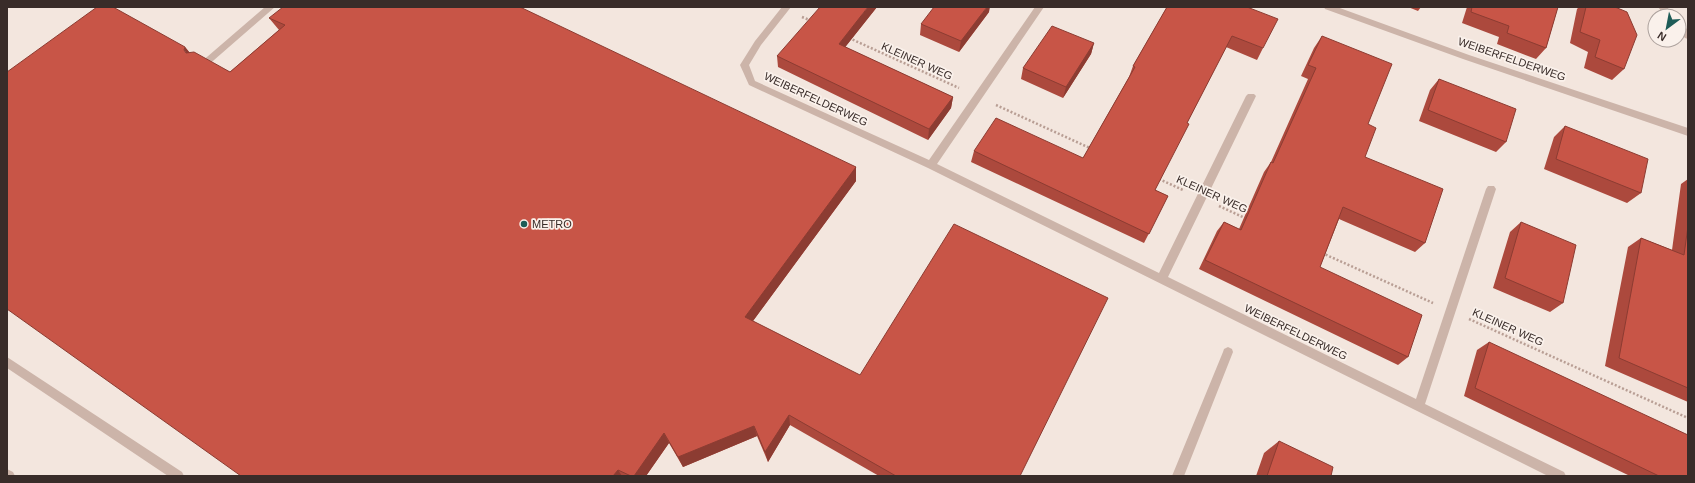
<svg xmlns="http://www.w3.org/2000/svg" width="1695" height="483" font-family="Helvetica,sans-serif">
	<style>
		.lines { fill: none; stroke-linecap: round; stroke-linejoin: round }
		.path { stroke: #b89e94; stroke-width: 2.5; stroke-dasharray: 2 2; stroke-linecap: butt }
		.minor { fill: #ccb4a9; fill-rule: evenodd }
		.wall { fill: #ac493d }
		.shaded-wall { fill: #8c3c32 }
		.building { fill: #c85547; stroke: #8c3c32 }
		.poi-dot { fill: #1e5c57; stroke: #faf1eb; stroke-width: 1.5 }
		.labels { text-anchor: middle; stroke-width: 3.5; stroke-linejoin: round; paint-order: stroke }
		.street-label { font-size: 11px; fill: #392c29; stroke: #faf1eb }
		.poi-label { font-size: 11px; fill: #392c29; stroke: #faf1eb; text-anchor: start }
	</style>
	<rect width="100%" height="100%" fill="#f3e6de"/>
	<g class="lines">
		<path class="path" d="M802,17L812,21
			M849,38L959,88
			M996,105L1092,149
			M1159,179L1183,190
			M1219,206L1247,219
			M1322,253L1433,303
			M1469,319L1688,418"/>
		<path class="minor" d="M265,7H275L206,67H200L199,65L200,63Z
			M782,7H791L761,45L749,65L755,81L929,160L1035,7H1044L937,164L1159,273L1246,96L1248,94H1254L1256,96L1168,277L1416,399L1486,189L1488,186H1494L1496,189L1425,404L1564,472L1566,476H1548L928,168L749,85L740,65L755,41Z
			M1324,7H1337L1469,55L1688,128V136L1463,59L1325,9Z
			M1658,7H1667L1674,16H1665Z
			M1679,23L1682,24L1688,30V39L1685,38L1679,32Z
			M1228,347L1232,349L1233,352L1184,476H1172L1223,352L1224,349Z
			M7,357L182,472L184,476H168L7,368Z
			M7,469L13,472L15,476H7Z"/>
	</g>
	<path class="wall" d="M877,7L845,47L953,97L951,108L928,140L778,67L777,56Z
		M1167,7L1263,48L1257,60L1226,47L1187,123L1155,190L1168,196L1144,243L971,162L974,151L1083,158L1129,77L1133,66Z
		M1408,7H1421L1418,11Z
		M1467,7H1558L1546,48L1536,59L1497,44L1499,37L1462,23Z
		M1579,7H1615L1624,69L1612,80L1584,68L1588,52L1570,43L1577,9Z
		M989,12L959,52L920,35L921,24Z
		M269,18L856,167V181L753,321L1020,476H879L790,425L768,462L757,436L683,467L669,443L646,476H241L185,47L190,53L230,72L279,30Z
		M1322,36L1368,124L1365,157L1425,243L1415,252L1339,219L1320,267L1408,357L1398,365L1199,269L1217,231L1224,222L1239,229L1264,172L1271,162L1308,79L1301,76L1314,48Z
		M1094,43L1091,54L1063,98L1021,79L1023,68Z
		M1439,79L1506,142L1496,152L1419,121L1430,90Z
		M1565,126L1641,193L1627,203L1544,169L1554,137Z
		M1688,179V402L1605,366L1628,247L1641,238L1672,250L1681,184Z
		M1521,222L1563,303L1550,312L1493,288L1510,232Z
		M1489,342L1688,476H1630L1464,396L1477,350Z
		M1279,441L1331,476H1256L1264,453Z"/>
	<path class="shaded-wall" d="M868,7H877L839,55V44Z
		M987,7H990L989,12L959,52L961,41Z
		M1094,43L1091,54L1063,98L1066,87Z
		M185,47L198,63L200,68L184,50Z
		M953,97L951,108L928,140L929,129Z
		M856,167V181L747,329L745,317Z
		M789,415L790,425L768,462L765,452Z
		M754,426L757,436L683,467L678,457Z
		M664,433L669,443L646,476H634Z
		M618,470L622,476H613Z"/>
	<path class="building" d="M97,7H113L185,47L184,50L186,53L194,52L230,72L285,25L269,18L283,7H520L856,167L745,317L860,375L954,224L1108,298L1020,476H896L789,415L765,452L754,426L678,457L664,433L634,476H631L618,470L613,476H241L7,309V72Z
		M820,7H868L839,44L953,97L929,129L777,56Z
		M934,7H987L961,41L921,24Z
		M1167,7H1247L1278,19L1263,48L1232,36L1187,123L1189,124L1155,190L1168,196L1149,234L974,151L996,118L1083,158L1135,67L1133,66Z
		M1472,7H1558L1546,48L1507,33L1509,26L1471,12Z
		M1586,7H1615L1627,12L1637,35L1624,69L1595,57L1600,40L1580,32Z
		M1052,26L1094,43L1066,87L1023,68Z
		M1322,36L1392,64L1368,124L1376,128L1365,157L1443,189L1425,243L1343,207L1320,267L1422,315L1408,357L1205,260L1224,222L1241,230L1271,162L1273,163L1316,68L1308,65Z
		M1439,79L1516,109L1506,142L1428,110Z
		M1565,126L1648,159L1641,193L1556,159Z
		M1521,222L1576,245L1563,303L1505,278Z
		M1688,226V388L1619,358L1641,238L1684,255Z
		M1489,342L1688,435V476H1659L1475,388Z
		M1279,441L1333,467L1331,476H1267Z"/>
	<circle class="poi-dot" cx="524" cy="224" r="4"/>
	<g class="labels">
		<g class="street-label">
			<text transform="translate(1512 59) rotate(19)" y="4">WEIBERFELDERWEG</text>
			<text transform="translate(917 61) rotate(24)" y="4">KLEINER WEG</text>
			<text transform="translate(816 99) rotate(25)" y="4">WEIBERFELDERWEG</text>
			<text transform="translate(1212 194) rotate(24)" y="4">KLEINER WEG</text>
			<text transform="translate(1508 327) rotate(24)" y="4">KLEINER WEG</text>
			<text transform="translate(1296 332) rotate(26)" y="4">WEIBERFELDERWEG</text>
		</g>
		<g class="poi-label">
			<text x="532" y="228">METRO</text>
		</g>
	</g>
	<rect width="1695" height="483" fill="none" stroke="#392c29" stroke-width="16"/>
	<g transform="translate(1667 28) rotate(212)"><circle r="19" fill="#faf1eb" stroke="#ada29d"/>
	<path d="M0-3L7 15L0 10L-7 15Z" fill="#1e5c57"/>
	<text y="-6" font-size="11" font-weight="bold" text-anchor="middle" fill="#392c29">N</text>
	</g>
</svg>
